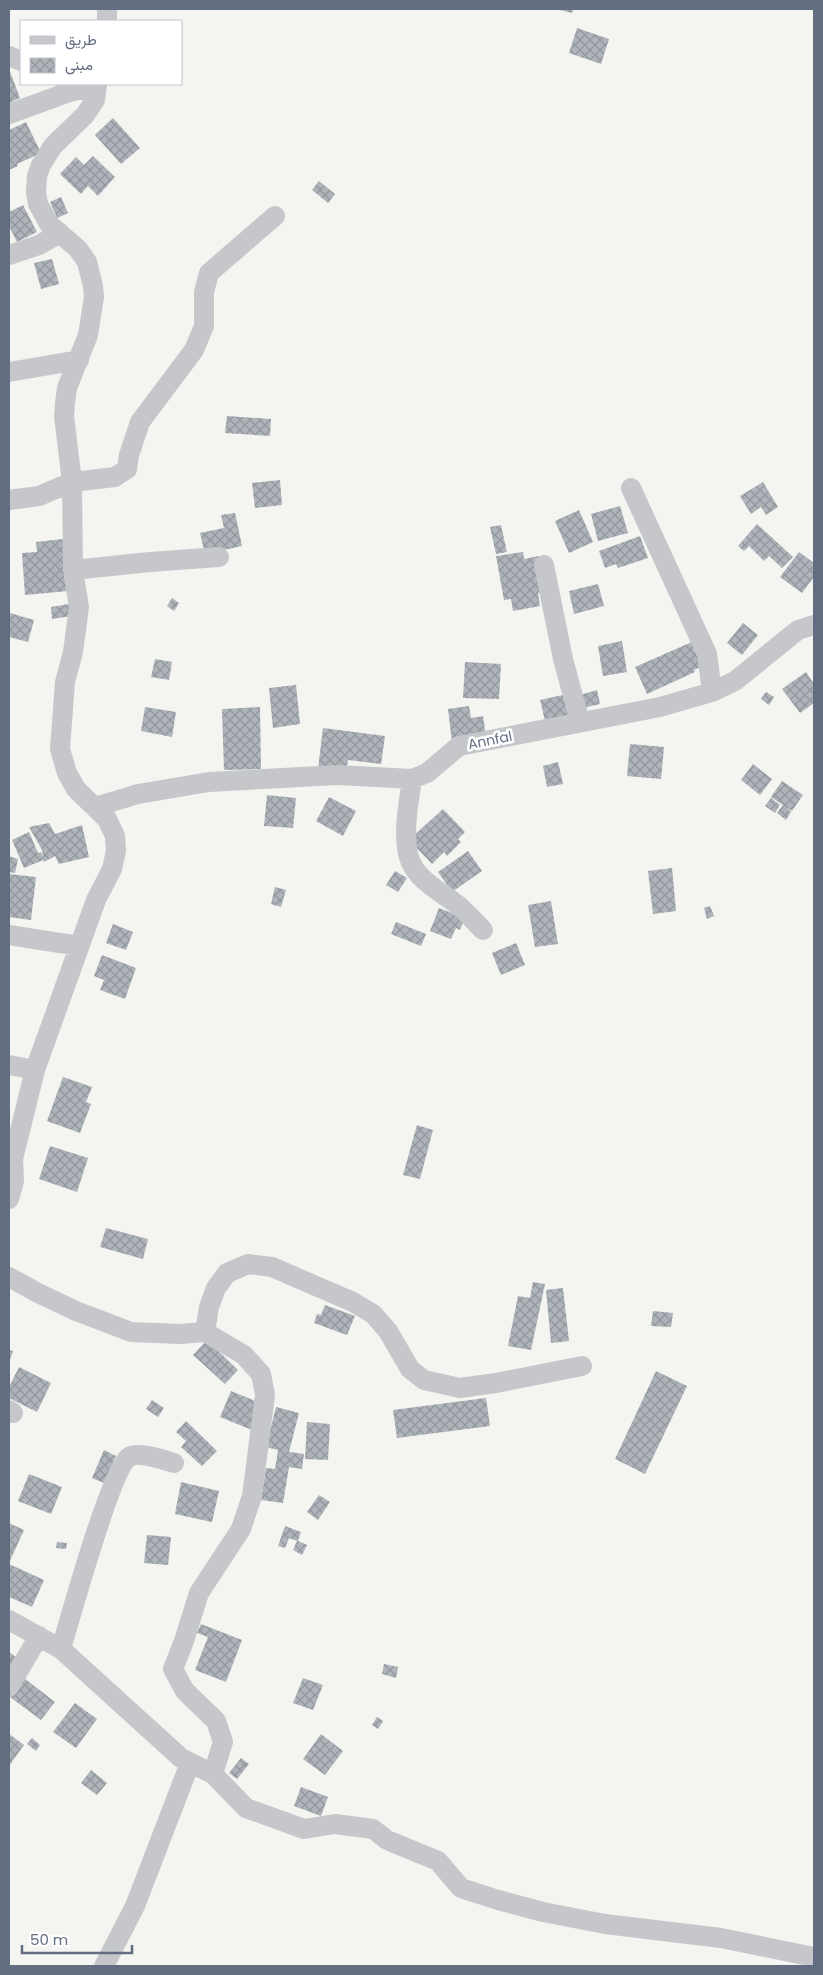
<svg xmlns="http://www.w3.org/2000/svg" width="823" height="1975" font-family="Poppins,Vazirmatn,sans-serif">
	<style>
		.building { fill: url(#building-cross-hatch) }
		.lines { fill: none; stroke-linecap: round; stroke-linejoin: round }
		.minor { stroke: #c5c7cb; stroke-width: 20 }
		.labels { text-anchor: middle; stroke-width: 5; stroke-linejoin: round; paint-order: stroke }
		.street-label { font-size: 14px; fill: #636d82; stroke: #fff }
	</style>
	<defs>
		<pattern id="building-cross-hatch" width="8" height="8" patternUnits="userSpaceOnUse" patternTransform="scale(1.25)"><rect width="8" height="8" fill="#afb3ba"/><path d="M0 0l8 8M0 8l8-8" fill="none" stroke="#92969d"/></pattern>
	</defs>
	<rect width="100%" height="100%" fill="#f4f5f1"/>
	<path class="building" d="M556,9H573L572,13Z
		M577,28L609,39L601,64L569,53Z
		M9,69L20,98L9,103Z
		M113,118L140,148L121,164L95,135Z
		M26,122L41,153L17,164L18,166L9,170V130Z
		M93,156L115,177L98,196L88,186L81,194L60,174L76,157L84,165Z
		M319,181L335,194L328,203L312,190Z
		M61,197L68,213L57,218L50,202Z
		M23,205L37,232L17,242L9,226V212Z
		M52,259L59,284L41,289L34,263Z
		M227,416L271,419L270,436L225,433Z
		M280,480L282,505L255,508L252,483Z
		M763,482L778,507L766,515L761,507L751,514L740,496Z
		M620,506L628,533L598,541L591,514Z
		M579,510L593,542L569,553L555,521Z
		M235,513L242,546L205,554L200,533L224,528L221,515Z
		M757,524L793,557L782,568L769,556L764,561L749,546L744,551L738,546Z
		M501,525L507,552L496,554L490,527Z
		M640,536L648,558L618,568L616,564L605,568L599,551Z
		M63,539L68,591L25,595L22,553L37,552L36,542Z
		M523,552L524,559L539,556L545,591L538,593L540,606L513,611L511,599L504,600L496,556Z
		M799,552L814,563V577L802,593L780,577Z
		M598,584L604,606L574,614L569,591Z
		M172,598L179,603L174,611L167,606Z
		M69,604L71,616L52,619L51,607Z
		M10,613L34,620L28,642L9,637Z
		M743,623L758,635L742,655L727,643Z
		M622,641L627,672L603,676L598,646Z
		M694,641L705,665L694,670L695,672L647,694L635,667Z
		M155,659L172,662L169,680L151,677Z
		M465,662L501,664L499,699L463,698Z
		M806,672L814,684V703L800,713L782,689Z
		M296,685L300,724L273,728L269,688Z
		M597,690L600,704L583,708L580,695Z
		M766,692L774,697L769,705L761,699Z
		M567,694L572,719L546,725L540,700Z
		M469,706L471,718L483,716L486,737L452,742L448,709Z
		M145,707L176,712L172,737L141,731Z
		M260,707L261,769L224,770L222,709Z
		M323,728L385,736L381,764L348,760L346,773L318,769Z
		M630,744L664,747L661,779L627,776Z
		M558,762L563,784L547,787L543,766Z
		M753,764L772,779L760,795L741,780Z
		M782,781L803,795L792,811L786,807L791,812L786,820L777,813L783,805L771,797Z
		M267,795L296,798L293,828L264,826Z
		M329,797L356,811L343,836L316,821Z
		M771,798L780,805L775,813L765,806Z
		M443,809L465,832L458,839L461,842L447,856L444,852L432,864L409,840Z
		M49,823L55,834L82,825L89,857L59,864L55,856L44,862L43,860L24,868L12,840L29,832L38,853L41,852L43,858L42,850L29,827Z
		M468,851L482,871L452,892L438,872Z
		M9,856L18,859L15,873L9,872Z
		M672,868L676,911L653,914L648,871Z
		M395,871L407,878L398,892L386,885Z
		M9,874L36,877L31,920L9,917Z
		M275,887L286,890L281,907L271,904Z
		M551,901L558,944L535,947L528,905Z
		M710,906L714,916L707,919L704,908Z
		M439,908L465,918L460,930L456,928L451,939L430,931Z
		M396,922L426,934L421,946L391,934Z
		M113,924L133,932L126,950L106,943Z
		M516,943L525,965L501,975L492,953Z
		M102,955L136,968L125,999L100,990L104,980L94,976Z
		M63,1077L92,1087L86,1102L91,1104L80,1133L47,1121Z
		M417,1125L433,1130L420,1179L403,1175Z
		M50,1146L88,1158L77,1192L39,1179Z
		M106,1228L148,1239L143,1259L100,1247Z
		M533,1282L545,1284L531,1350L508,1346L518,1296L530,1298Z
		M563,1288L569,1341L551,1343L546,1290Z
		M325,1305L355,1316L347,1335L314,1323L317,1314L321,1315Z
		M653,1311L673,1313L671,1327L651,1326Z
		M207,1340L238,1370L225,1384L193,1355Z
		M9,1350L13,1351L9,1363Z
		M19,1367L51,1383L37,1412L9,1398V1387Z
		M656,1371L687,1386L645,1474L615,1459Z
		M231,1391L263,1404L252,1430L220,1417Z
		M486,1398L490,1426L397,1438L393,1410Z
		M152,1400L164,1408L158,1417L146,1409Z
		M276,1407L299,1413L289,1452L304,1454L302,1469L289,1467L283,1503L261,1500L266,1468L275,1469L278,1450L266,1447Z
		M186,1421L217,1451L202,1466L181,1447L186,1441L176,1432Z
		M307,1422L330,1424L328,1460L305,1459Z
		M104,1450L116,1456L104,1483L92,1478Z
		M29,1474L62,1487L51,1514L18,1501Z
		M181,1482L219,1491L212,1522L175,1514Z
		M319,1495L330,1502L318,1520L307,1512Z
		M9,1523L24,1530L9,1563Z
		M285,1526L301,1532L298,1541L307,1545L302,1555L293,1550L297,1541L289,1538L285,1548L278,1546Z
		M147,1535L171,1537L168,1565L144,1563Z
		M57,1542L67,1543L66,1549L56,1548Z
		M9,1564L44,1580L32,1607L9,1597Z
		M201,1624L242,1640L226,1682L195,1670L208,1637L197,1633Z
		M9,1652L19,1659L9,1673Z
		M384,1664L398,1667L396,1678L382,1674Z
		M24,1678L55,1702L41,1720L10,1697Z
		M303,1678L323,1685L313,1710L293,1703Z
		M75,1703L97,1719L76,1748L53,1732Z
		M377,1717L383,1721L378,1729L372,1725Z
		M9,1734L24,1745L9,1766Z
		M321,1734L343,1751L325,1775L303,1759Z
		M32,1738L40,1745L36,1751L27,1744Z
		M241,1758L249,1764L237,1779L229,1773Z
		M91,1770L107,1783L97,1795L81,1783Z
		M301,1787L328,1797L321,1816L294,1806Z"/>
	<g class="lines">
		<path class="minor" d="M107,9V21
			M9,56L21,61
			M9,114L69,92L97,86
			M9,255L39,245L60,233
			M9,372L79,360
			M631,488L707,654L712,692
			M9,500L39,496L72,482L115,477L127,469L129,455L140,422L194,350L204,326V292L209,273L275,216
			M544,565L563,659L580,722
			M73,570L150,562L219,557
			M412,779C409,801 404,825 407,848C410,878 438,889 459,906C467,913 475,922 483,930
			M95,807L138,794L209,782L338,775L412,779L427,773L459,746L660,707L712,692L735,681L798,630L814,625
			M9,935L79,946
			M9,1065L35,1070
			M9,1199L14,1181L13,1159L35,1070L96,900L112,869L116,851L115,836L107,819L76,789L67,773L60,749L65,682L73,652L79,607L73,570L72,482L64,416L65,403L67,388L88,335L94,297L93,286L87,262L78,249L49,224L38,204L36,192L37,176L41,165L53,146L85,115L95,100L97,84
			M9,1277L38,1293L76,1311L131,1332L180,1334L205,1332L244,1355L261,1374L265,1395L252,1496L241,1529L199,1593L184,1641L173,1669L185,1691L216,1721L223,1742L213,1774
			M205,1332L209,1307L216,1288L227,1273L248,1264L272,1267L353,1302L373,1314L388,1331L410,1369L424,1380L460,1388L496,1383L582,1366
			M9,1410L13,1413
			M9,1620L61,1649L181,1758L213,1774L246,1808L304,1829L335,1824L373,1829L387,1840L438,1861L461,1888L498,1900L543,1912L605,1924L721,1938L814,1957
			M61,1649C70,1619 111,1469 129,1457C138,1451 164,1460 174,1463
			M9,1687L39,1636
			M104,1966L135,1906L190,1763"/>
	</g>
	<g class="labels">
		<g class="street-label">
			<text transform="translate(490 740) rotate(-11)" y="5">Annfal</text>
		</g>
	</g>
	<rect width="823" height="1975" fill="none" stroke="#636d82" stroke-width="20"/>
	<rect x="20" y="20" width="162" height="65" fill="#ffffff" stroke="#c1c5cd"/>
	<rect x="30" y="36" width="25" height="8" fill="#c5c7cb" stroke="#c1c5cd"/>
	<text x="65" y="45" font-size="15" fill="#636d82">طريق</text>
	<rect x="30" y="58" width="25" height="15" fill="url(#building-cross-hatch)" stroke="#c1c5cd"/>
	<text x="65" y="70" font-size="15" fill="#636d82">مبنى</text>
	<path d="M22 1945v8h110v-8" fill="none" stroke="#636d82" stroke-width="2.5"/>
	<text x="30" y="1945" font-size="15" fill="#636d82" stroke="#ffffff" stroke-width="4" paint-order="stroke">50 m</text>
</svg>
